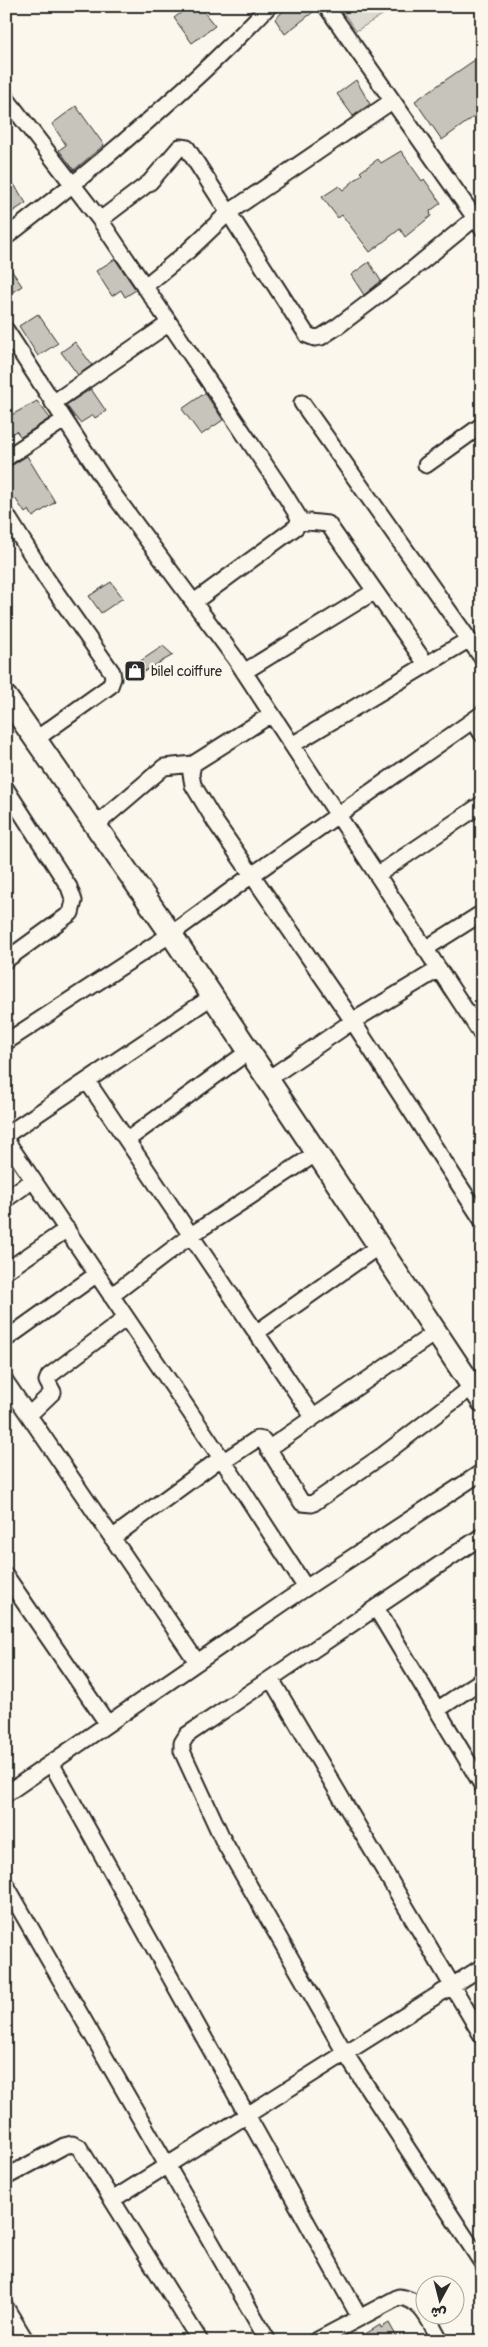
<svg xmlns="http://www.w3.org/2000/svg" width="488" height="2347" font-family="Pangolin,'Playpen Sans Arabic',sans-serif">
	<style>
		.green { fill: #dddad0; stroke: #84827e }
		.building { fill: #c7c4bc; stroke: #2b2b2b }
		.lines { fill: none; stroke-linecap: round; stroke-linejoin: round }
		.street-casing { stroke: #2b2b2b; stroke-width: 19 }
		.secondary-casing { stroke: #2b2b2b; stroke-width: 25 }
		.street { stroke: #fbf7ec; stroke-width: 15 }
		.secondary { stroke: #fbf7ec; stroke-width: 21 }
		.labels { text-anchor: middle; stroke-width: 5; stroke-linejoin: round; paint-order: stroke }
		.poi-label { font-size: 14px; fill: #2b2b2b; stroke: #fbf7ec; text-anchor: start }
	</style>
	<rect width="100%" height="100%" fill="#fbf7ec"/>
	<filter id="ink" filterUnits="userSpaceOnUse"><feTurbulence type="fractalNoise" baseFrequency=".02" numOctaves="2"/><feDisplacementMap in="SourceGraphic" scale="10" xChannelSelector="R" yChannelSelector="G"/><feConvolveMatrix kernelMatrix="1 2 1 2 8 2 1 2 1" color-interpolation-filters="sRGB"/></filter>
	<g filter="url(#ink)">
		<path class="green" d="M339,6H397L356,31Z"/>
		<path class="building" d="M190,6H199L215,26L192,43L174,18Z
			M289,6H317V9L285,34L275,19Z
			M482,55V111L442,140L415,101Z
			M356,80L370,104L353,116L337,94Z
			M76,106L104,145L74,170L59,150L66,145L52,124Z
			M401,151L422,181L424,179L441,203L430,211L431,216L405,237L400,229L370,252L342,215L338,218L322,197L339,186L343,190L362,174L360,172L378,159L381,163Z
			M6,172L26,203L6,216Z
			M115,259L136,290L125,297L121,290L112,296L96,271Z
			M6,262L22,286L6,296Z
			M369,262L381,281L364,295L351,275Z
			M38,314L58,343L38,356L19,326Z
			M75,342L92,365L78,375L61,352Z
			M91,389L106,411L95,418L93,415L80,423L66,405Z
			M205,393L223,420L201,435L182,409Z
			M37,401L50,418L21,437L16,431L6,437V418Z
			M27,456L55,502L33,517L29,510L25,513L15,498L9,505H6V469Z
			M111,582L123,598L101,613L89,596Z
			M163,646L173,655L138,675L133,666Z
			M389,2323L399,2341H354L380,2325L381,2328Z"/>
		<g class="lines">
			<g class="street-casing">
				<path id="street" d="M326,6L482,228
					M6,98L100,220L280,487L298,516L299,521L296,527L194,602
					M100,220L150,182L180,147L187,148L307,335L315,338L321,337L338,326L408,273L475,218
					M6,237C98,166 188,91 269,6
					M144,287L188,251L228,213L392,101
					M6,330L111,491L235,658L482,1035
					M53,403L168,324
					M302,403L482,658
					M6,458L64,420
					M426,465L482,425
					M6,514L46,578L112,672L113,678L110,686L36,739
					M299,521L328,524L426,664
					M244,672L375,591
					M272,714L193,764L191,774L193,785L216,823L346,1011L482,1220
					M473,720L482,734
					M292,745L468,640
					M6,789L69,887L74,901L71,913L6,960
					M96,825L164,767L193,764
					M377,875L482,804
					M425,949L482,913
					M6,1042L171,934L252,875L482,714
					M268,1079L353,1021L439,969
					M87,1081L313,1417
					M6,1135L213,996
					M6,1140L234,1477L306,1588
					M127,1140L249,1051
					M6,1199L33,1180
					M6,1271L67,1229
					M111,1296L191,1235L317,1153
					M256,1333L379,1246
					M6,1339L97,1274
					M6,1382L197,1662
					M29,1415L53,1392L47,1381L49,1376L126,1318
					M268,1449L436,1332
					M224,1461L257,1439L263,1440L302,1503L312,1504L383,1455L472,1387
					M482,1536L187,1735L182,1743V1751L223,1840L345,2053L482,2263
					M112,1538L221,1458
					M6,1576L107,1723
					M376,1608L482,1785
					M271,1679L482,2036
					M437,1710L482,1680
					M51,1763L359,2316
					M6,1794L289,1599L482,1472
					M6,1885L268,2341
					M6,2177L64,2146L72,2144L79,2147L200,2341
					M112,2200L482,1967
					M6,2308L26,2341
					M316,2341L399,2297C422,2299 430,2323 441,2341"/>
			</g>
			<g class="secondary-casing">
				<path id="secondary" d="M6,697L171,934L482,1401"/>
			</g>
			<use href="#street" class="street"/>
			<use href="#secondary" class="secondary"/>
		</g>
	</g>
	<defs>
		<g id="shop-square" transform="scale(1.125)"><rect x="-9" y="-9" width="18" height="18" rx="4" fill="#2b2b2b" stroke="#fbf7ec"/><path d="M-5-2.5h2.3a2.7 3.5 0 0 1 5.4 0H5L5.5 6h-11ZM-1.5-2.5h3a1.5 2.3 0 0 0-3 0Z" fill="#fff"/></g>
	</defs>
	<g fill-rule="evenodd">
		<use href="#shop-square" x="135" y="671"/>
	</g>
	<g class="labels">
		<g class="poi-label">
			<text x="151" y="676">bilel coiffure</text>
		</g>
	</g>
	<rect width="488" height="2347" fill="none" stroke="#fbf7ec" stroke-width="25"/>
	<rect x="12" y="12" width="463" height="2322" fill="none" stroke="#2b2b2b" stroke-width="2" filter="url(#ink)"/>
	<g transform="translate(440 2300) rotate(187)"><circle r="24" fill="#fbf7ec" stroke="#a8a59f"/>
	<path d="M0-4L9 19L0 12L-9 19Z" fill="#2b2b2b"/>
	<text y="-8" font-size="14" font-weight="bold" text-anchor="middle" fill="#2b2b2b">ش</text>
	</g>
</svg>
